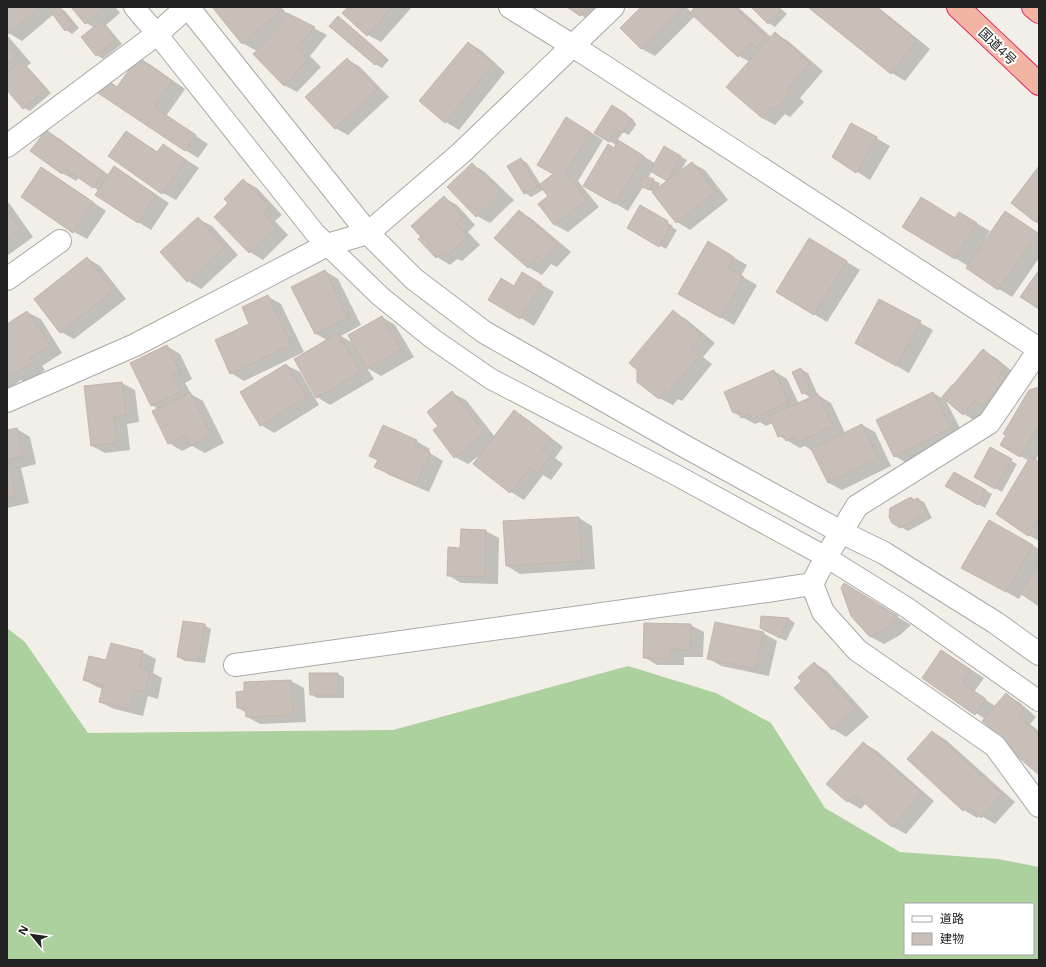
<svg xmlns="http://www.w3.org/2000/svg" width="1046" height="967" font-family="'Open Sans','Noto Sans JP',sans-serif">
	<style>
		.forest { fill: #add19e; fill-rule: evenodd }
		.shadow { fill: #0003; fill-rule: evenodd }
		.building { fill: #c7bfb8; stroke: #c4b6ab }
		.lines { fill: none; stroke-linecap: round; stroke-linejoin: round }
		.pedestrian-casing { stroke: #a9a9a9; stroke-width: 22 }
		.minor-casing { stroke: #a9a9a9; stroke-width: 24 }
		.trunk-casing { stroke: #dc2a67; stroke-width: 24 }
		.pedestrian { stroke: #fff; stroke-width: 20 }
		.minor { stroke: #fff; stroke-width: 22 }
		.trunk { stroke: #f2b4a3; stroke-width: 22 }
		.labels { text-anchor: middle; stroke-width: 4; stroke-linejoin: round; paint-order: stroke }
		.street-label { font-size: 13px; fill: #222; stroke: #fff }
	</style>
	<rect width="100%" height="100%" fill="#f2efe9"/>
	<path class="forest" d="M7,628L25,642L88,733L393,730L628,666L716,693L771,723L825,808L900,852L998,859L1039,867V960H7ZM905,904H1033V954H905Z"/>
	<path class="shadow" d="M7,7H55L58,8L59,7L65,11L79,28L72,34L66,30L54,14L22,41L7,32Z
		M72,7H115L120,13L106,25L107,26L122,44L103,59L97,55L95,28L86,23Z
		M213,7H281L287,14L327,35L310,56L321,67L297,92L284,85L257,51L242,43Z
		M349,7H412L381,42L368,35Z
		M569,7H595L596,8L587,19Z
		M643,7H686L691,12L696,7H738L771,37L775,33L788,41L823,71L800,98L804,102L790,117L785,114L775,125L762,118L750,62L739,56L695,16L655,56L642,49L622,28Z
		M752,7H779L787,14L775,27L769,23Z
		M812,7H878L930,49L905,81L892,73Z
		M338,18L344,21L389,60L382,68L375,64Z
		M7,35L31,63L27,66L51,93L30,111L24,108L7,89Z
		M469,43L482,51L505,72L459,130L446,122L421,101Z
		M138,58L151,65L185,89L166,116L208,144L198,158L185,150L108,82L118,87Z
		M347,59L360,67L389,97L348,135L335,128Z
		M612,106L633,119L636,125L629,135L623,132L617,141L655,163L664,147L687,160L680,172L692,163L705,170L728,200L690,230L677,222L654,192L643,187L628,211L584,185L616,145L596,133ZM652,171L669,181L658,189L660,183L648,178Z
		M852,124L890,146L870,180L834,157Z
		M580,126L603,140L578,181L599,207L568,232L555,225L539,204L549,196L543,190L531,197L525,193L521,159L527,163L541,185L555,174Z
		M46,131L60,139L109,175H127L169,203L151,230L138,222L99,191L79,177L76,181L62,173Z
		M126,132L139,140L158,152L163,145L176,153L199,168L176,200L163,193Z
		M472,164L485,172L514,200L490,223L477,216Z
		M42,168L55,176L106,211L87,239L74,232Z
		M1039,168V224L1035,222Z
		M243,180L257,188L282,215L275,221L288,235L263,260L250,252L230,203Z
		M444,198L457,205L475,225L468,232L480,245L462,261L457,259L450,265L437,257L420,239L422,237Z
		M7,202L9,203L33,237L7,256Z
		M640,206L673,226L672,227L677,230L666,249L628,228Z
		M519,211L532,219L571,252L557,267L551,264L542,275L528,267Z
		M1006,212L1019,220L1039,234V258L1012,297L999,289L967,267L968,266L955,258V219L959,213L990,231L985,239L986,240Z
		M198,219L212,226L238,255L201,289L188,281Z
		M708,243L747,265L741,276L757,285L734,325L679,293Z
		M823,247L860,270L827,322L778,292Z
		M87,258L100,266L126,299L74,339L61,332Z
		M325,271L338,279L361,325L341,336L353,343L382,317L395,325L414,357L381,376L367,368L374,379L330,405L317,397L327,340L316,334L293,287Z
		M522,273L554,292L534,326L490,299L514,287Z
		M267,296L281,304L304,352L244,381L231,373L251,324Z
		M880,300L933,330L909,373L856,343Z
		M27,312L41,319L62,353L42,366L45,370L26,383L21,380L7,390V326Z
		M673,312L686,319L715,343L703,357L712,364L682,401L678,399L673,405L659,398Z
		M167,346L180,354L192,379L185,383L191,394L203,401L224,443L205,453L192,446L182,451L169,443L158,409L152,405Z
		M983,351L996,358L1018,376L977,422L964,414L945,399L964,436L908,464L895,456L933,393L942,398Z
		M286,365L300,372L319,405L274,433L261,425Z
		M801,369L808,373L818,395L831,403L845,433L862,425L875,432L891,466L842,490L829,483L812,449L811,450L805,446L800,448L779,436L773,423L766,426L760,422L755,424L734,413L774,371L787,379L799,404L811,398L803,393Z
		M122,383L135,390L139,422L127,424L130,450L105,453L92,446Z
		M1039,388V454L1035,461L1039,463V541L1028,535L1029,461L1002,445Z
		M452,393L466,400L495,437L514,412L527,419L563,447L555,458L563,464L551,480L543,475L524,500L511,492L474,464L479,457V456L468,464L455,457L439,426Z
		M17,429L30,437L36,464L21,468L29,503L7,508V431Z
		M416,441L430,449L428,452L443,461L429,492L389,475L376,467Z
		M991,449L1017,464L1002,492L975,476Z
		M954,473L992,494L985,508L947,486Z
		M911,498L915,500L918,499L924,502L932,518L908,531L893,522Z
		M579,518L592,526L595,569L520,574L507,566L504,522Z
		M989,522L1039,549V604L1022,594L1019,599L976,575Z
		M486,531L499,538L498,584L461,583L448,575Z
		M857,592L911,625L900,635L884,644L871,637L852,616Z
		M762,617L789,619L795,623L786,641L767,631Z
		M204,625L211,629L205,663L185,661L178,657Z
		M690,625L704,632L703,657H684V665H657L644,657Z
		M763,633L777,641L769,676L721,666L708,658Z
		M942,651L955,659L984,678L974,692L995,706L1006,695L1019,702L1036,717L1030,724L1039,731V773L985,719L924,678Z
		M142,652L156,659L153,673L162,678L158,699L148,696L143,716L114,709L100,702L103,689L97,687L84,680L107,662Z
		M814,663L827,671L869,717L846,737L833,729L795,688L803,681Z
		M337,674L344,677V698H317L311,694Z
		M291,681L304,688L306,722L260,724L247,717V713L238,708L246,692Z
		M933,732L946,740L1015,802L995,824L980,815L977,818L964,810L908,759Z
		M864,743L877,751L934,801L906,834L893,827L866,803L861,809L847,801Z"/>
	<path class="building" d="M7,7H41L8,34Z
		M57,7H59L73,24L65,31L51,12Z
		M71,7H105L85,24Z
		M212,7H275L279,12L242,44Z
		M348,7H392L367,36L342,13Z
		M567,7H587L580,16Z
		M641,7H682L683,8L641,49L620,28Z
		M695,7H734L766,36L756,48L750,43L738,57L690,13Z
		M751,7H778L781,10L768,24Z
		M810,7H876L917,40L891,74L809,8Z
		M287,13L315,27L297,48L308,59L284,86L253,54L282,24L279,21Z
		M338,16L383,55L375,65L329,26Z
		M101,21L116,40L96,56L81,37Z
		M775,32L810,63L787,90L791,93L776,110L772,106L762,118L726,87Z
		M7,42L18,55L7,65Z
		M468,42L493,64L445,123L419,101Z
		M138,57L172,81L154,107L196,135L185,151L95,91L108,81L117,87Z
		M347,58L377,89L335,129L305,97Z
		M20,61L46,89L23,109L7,90V81L9,79L7,76V73Z
		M612,105L626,114L630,120L623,133L616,129L609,142L594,133Z
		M566,117L590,132L566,173L587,200L554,225L538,204L548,196L539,185L553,174L537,165Z
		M851,123L877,137L856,173L832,157Z
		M46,130L104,173L93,188L66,169L62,174L30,151Z
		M126,131L157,152L163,144L186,160L162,194L108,156Z
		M618,140L644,156L615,204L583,186L608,144L614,148Z
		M664,146L681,156L667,181L650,171Z
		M521,158L537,186L524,194L507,166Z
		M692,162L716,192L676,223L652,192Z
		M472,163L501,192L476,217L447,187Z
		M114,166L156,195L138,223L95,195Z
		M1039,166V219L1038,218L1035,222L1011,203Z
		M41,167L93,202L73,233L21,197Z
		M643,175L654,179L650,190L639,186Z
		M243,179L270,207L263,213L276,227L249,253L214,217L228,203L224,199Z
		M444,196L463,217L456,224L468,237L448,255L444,251L436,258L418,239L421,237L411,226Z
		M921,197L955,218L959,212L977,223L955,259L902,227Z
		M640,205L668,221L667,223L671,226L659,247L627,228Z
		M7,210L21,229L7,239Z
		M519,210L558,244L543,261L538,256L528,268L494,238Z
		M1005,211L1038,233L998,290L966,268Z
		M198,217L225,247L187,282L160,252Z
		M809,238L847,261L814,315L776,292Z
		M708,241L734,257L728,268L744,277L721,318L678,294Z
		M87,257L113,291L60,333L34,299Z
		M325,270L348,318L315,334L291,287Z
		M1039,270V309L1020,297Z
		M522,272L542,284L520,319L488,300L501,278L514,286Z
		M268,295L291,345L230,374L215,340L249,324L242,307Z
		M879,299L921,321L896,366L855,343Z
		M673,310L702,335L691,349L699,356L668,394L665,391L659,399L637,382V370L629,363Z
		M27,311L50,345L30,358L33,362L12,376L10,372L7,374V324Z
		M382,316L401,349L367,369L348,335Z
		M338,333L361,372L316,398L294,359Z
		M167,345L180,371L172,375L181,391L151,406L130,363Z
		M983,349L1005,368L998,378L1003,381L982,406L975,400L963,415L942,397L953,384V385Z
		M286,364L307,397L260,426L240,392Z
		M801,368L811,390L802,394L792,372Z
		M774,370L789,402L752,419L749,414L741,418L738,411L733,413L724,392Z
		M122,382L126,415L114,417L117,443L91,446L84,386Z
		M1039,387V425L1020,457L1000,445L1006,435L1003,434L1029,390Z
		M452,391L485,433L454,458L433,430L438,426L427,412Z
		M190,392L211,435L191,446L185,435L168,444L152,411Z
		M933,392L951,428L894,457L876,420Z
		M818,394L833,426L797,443L794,437L786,441L783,435L778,437L769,416Z
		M514,410L551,438L542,449L551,456L537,473L530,468L510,493L473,464Z
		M862,424L878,458L828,483L811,449Z
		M383,425L417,440L415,445L430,452L416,485L374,467L378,460L369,456Z
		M17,428L23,457L8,460L16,496L7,498V430Z
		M990,447L1012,459L995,489L974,477Z
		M1030,457L1039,462V518L1028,536L996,514Z
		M954,472L986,490L978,505L945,486Z
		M911,497L913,500L918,498L926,514L900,528L892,523L889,517L890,508Z
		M579,517L582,561L506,566L503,521Z
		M989,520L1033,545L1006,592L961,568Z
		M461,529L486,530L485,577L447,576L448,547L460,548Z
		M1039,563V606L1020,593Z
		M844,583L898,616L887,628L870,637L851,616L841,588Z
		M761,616L789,618L780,638L760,628Z
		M183,621L205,624L199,660L177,657Z
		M715,622L764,632L756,669L707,659Z
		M644,623L691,624L690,650L671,649V658H643Z
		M111,643L143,651L139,667L150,670L145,692L134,690L130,709L99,702L103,685L83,680L89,656L106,660Z
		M941,650L971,670L962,683L986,699L975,715L922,678Z
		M814,662L856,709L832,730L794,688L801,681L798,677Z
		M309,673H338V695H310Z
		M291,680L293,715L246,717L245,708H237L236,692L244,691V682Z
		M1006,693L1024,709L1018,716L1039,734V775L1002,743L1004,740L982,721Z
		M932,731L1002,794L981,818L968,806L963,811L907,759Z
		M863,742L922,793L892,827L854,794L847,802L826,784Z"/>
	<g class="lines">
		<g class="pedestrian-casing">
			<path id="pedestrian" d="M134,7L157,34L315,233L380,296L433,339L491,379L676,475L826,557L906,607L1039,701"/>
		</g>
		<g class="minor-casing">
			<path id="minor" d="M188,7L368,233L414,279L484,332L686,447L841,532L884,553L996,623L1039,654
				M510,7L573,46L1039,349
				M7,146L157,34L187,7
				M7,279L60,241
				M1039,350L989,423L857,506L826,557L812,584L823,612L857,650L995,746L1039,806
				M7,401L135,345L327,245L368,233L461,153L613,7
				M235,665L767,591L812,584"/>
		</g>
		<g class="trunk-casing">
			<path id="trunk" d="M958,7L1039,84
				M1033,7L1039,12"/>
		</g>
		<use href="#pedestrian" class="pedestrian"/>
		<use href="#minor" class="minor"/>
		<use href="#trunk" class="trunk"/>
	</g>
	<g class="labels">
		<g class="street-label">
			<text transform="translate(998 46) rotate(44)" y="5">国道4号</text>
		</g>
	</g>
	<rect width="1046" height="967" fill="none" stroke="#222222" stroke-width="16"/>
	<rect x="904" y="903" width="130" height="52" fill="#ffffff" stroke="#a7a7a7"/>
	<rect x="912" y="916" width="20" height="6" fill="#ffffff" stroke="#a7a7a7"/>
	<text x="940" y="923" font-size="12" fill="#222222">道路</text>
	<rect x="912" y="933" width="20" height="12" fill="#c7bfb8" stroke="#a7a7a7"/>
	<text x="940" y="943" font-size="12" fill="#222222">建物</text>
	<g transform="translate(32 935) rotate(299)" stroke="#ffffff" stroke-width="3" paint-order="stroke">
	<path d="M0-3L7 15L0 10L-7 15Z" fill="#222222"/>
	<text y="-6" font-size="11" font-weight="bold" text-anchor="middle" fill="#222222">N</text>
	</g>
</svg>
